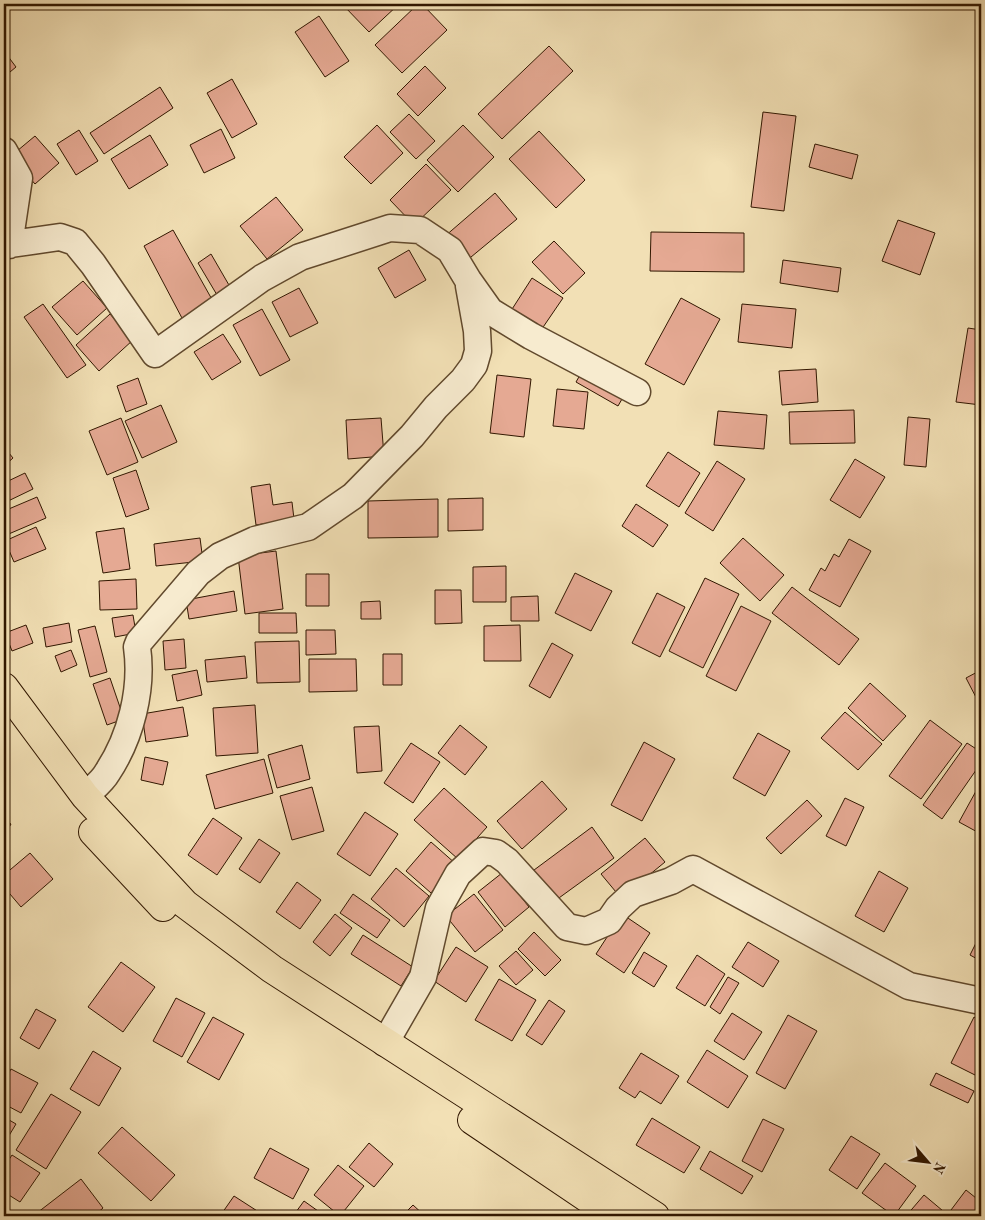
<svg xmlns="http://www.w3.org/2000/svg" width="985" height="1220" font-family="'Old Standard TT',serif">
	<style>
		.building { fill: #e5a993; stroke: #311700 }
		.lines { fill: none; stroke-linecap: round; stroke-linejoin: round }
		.street-casing { stroke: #61492d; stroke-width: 29 }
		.primary-casing { stroke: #311700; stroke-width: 30 }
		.street { stroke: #f7ebcf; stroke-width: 26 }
		.primary { stroke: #f2e0b5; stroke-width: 28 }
	</style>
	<rect width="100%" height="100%" fill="#f2e0b5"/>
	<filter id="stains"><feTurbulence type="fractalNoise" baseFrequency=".004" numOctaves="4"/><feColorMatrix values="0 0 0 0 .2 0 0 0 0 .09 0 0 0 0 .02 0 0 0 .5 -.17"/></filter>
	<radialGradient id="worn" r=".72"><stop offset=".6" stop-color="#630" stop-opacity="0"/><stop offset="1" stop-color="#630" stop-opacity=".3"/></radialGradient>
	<path class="building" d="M345,4H399L369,32L343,5Z
		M418,4H422L447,30L402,73L375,45Z
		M319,16L349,61L325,77L295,32Z
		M549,46L573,71L502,139L478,114Z
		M4,51L16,67L4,77Z
		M425,66L446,88L418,116L397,94Z
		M232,79L257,124L232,138L207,93Z
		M160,87L173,108L104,154L90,133Z
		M763,112L796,116L784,211L751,207Z
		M409,114L435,141L416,159L390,132Z
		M377,125L403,153L371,184L344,157Z
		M463,125L494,157L458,192L427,160Z
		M221,129L235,158L204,173L190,145Z
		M79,130L98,161L76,175L57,144Z
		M539,131L585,180L556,208L509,159Z
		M150,135L168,165L129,189L111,159Z
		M35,136L59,163L35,184L11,156Z
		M815,144L858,155L852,179L809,167Z
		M426,164L451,190L414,225L390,200Z
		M495,193L517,219L465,262L444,237Z
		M276,197L303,230L267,259L240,226Z
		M898,220L935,233L920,275L882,261Z
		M173,230L214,303L183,320L144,246Z
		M651,232L744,233V272L650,271Z
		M554,241L585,273L563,294L532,262Z
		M409,250L426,280L395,298L378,268Z
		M211,254L233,292L220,300L198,263Z
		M783,260L841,268L838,292L780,283Z
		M532,278L563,298L537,336L507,317Z
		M83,281L107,308L77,335L52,307Z
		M299,288L318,323L290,337L272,302Z
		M681,298L720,319L684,385L645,364Z
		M43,304L86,365L67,378L24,317Z
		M742,304L796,309L792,348L738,342Z
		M262,309L290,360L260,376L233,325Z
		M110,314L133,340L99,371L76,345Z
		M968,328L981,330V405L956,402Z
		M223,334L241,362L212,380L194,352Z
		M584,368L626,392L618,406L576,382Z
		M816,369L818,402L782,405L779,371Z
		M497,375L531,379L524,437L490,433Z
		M138,378L147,404L126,412L117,386Z
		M557,389L588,392L584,429L553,426Z
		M161,405L177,442L142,458L125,421Z
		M854,410L855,443L790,444L789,412Z
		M718,411L767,415L764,449L714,445Z
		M908,417L930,419L926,467L904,465Z
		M121,418L138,462L107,475L89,431Z
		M381,418L384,456L348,459L346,420Z
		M4,447L13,458L4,466Z
		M668,452L700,473L679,507L646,486Z
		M855,459L885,477L860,518L830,500Z
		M717,461L745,479L713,531L685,513Z
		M136,470L149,509L126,517L113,478Z
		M25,473L33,489L4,503V483Z
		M270,484L273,505L292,502L294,519L256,525L251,487Z
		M37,497L46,518L4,536V511Z
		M483,498V530L448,531V499Z
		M438,499V537L368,538V501Z
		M636,504L668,525L653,547L622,526Z
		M36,527L46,549L14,562L5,541Z
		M124,528L130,569L103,573L96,532Z
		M200,538L203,561L156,566L154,544Z
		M743,538L784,575L760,601L720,563Z
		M849,539L871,551L840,607L809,590L821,568L825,571L834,554L839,557Z
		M276,551L283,609L245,614L238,556Z
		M506,566V602H473V567Z
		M575,573L612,591L591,631L555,613Z
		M306,574H329V606H306Z
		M705,578L739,594L703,668L669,651Z
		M136,579L137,609L100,610L99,581Z
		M792,587L859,639L839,665L772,613Z
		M435,590H461L462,623L435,624Z
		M234,591L237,611L189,619L186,600Z
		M657,593L685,607L660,657L632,643Z
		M538,596L539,621H511V597Z
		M380,601L381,619H361V602Z
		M741,606L771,621L736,691L706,676Z
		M259,613H296L297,633H259Z
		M133,615L136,633L115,637L112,618Z
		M69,623L72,642L46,647L43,628Z
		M26,625L33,643L12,651L5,633Z
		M520,625L521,661H484V626Z
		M95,626L107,672L90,677L78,630Z
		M306,630H335L336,654L306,655Z
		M184,639L186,668L165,670L163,641Z
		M299,641L300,682L257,683L255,642Z
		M552,643L573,655L550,698L529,686Z
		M71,650L77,665L61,672L55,656Z
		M383,654H402V685H383Z
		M245,656L247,678L207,682L205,660Z
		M309,659H356L357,691L309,692Z
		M197,670L202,695L177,701L172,675Z
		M981,670V707L966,678Z
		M110,678L124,719L107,725L93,684Z
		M870,683L906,716L883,741L848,708Z
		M255,705L258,753L216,756L213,708Z
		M183,707L188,736L146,742L142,714Z
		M845,712L882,744L858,770L821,738Z
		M930,720L962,744L921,799L889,776Z
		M460,725L487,747L465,775L438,753Z
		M379,726L382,771L357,773L354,727Z
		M758,733L790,751L765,796L733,778Z
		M644,742L675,759L642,821L611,805Z
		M411,743L440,762L413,803L384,783Z
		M967,743L981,752V763L942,819L923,805Z
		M302,745L310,779L277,788L268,755Z
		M145,757L168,762L163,785L141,780Z
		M264,759L273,793L215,809L206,775Z
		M542,781L567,809L522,849L497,821Z
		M981,782V834L959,822Z
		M312,787L324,831L292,840L280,796Z
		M444,788L487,827L458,859L414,820Z
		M845,798L864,807L846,846L826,836Z
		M807,800L822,816L781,854L766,838Z
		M365,812L398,834L370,876L337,854Z
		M213,818L242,838L217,875L188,855Z
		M4,820L11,824L4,836Z
		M592,827L614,858L552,903L530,873Z
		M645,838L665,862L621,898L601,874Z
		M259,839L280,853L260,883L239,869Z
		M431,842L456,864L431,893L406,871Z
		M30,853L53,879L21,907L4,887V875Z
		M396,868L429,896L404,927L371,899Z
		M879,871L908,888L884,932L855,916Z
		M502,873L529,907L505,927L478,892Z
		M297,882L321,900L300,929L276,912Z
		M353,894L390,920L377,938L340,913Z
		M474,894L503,930L475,952L446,916Z
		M335,914L352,928L330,956L313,942Z
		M622,914L650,933L624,973L596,954Z
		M534,932L561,960L545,976L518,949Z
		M981,933V961L970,955Z
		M363,935L413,967L401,986L351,954Z
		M748,942L779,961L763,987L732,967Z
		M456,947L488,967L466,1002L434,981Z
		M516,951L533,970L516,985L499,966Z
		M644,952L667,966L654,987L632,973Z
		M697,955L725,974L705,1006L676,988Z
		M121,962L155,987L123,1032L88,1007Z
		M728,977L739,983L720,1014L710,1007Z
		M499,979L536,1000L512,1041L475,1020Z
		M176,998L205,1013L182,1057L153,1041Z
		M549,1000L565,1011L542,1045L526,1035Z
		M36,1009L56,1020L39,1049L20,1038Z
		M732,1013L762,1032L744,1060L714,1041Z
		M788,1015L817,1031L785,1089L756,1073Z
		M213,1017L244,1034L219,1080L187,1062Z
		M974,1017L981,1021V1078L951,1063Z
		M707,1050L748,1076L728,1108L687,1082Z
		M93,1051L121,1068L99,1106L70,1089Z
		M641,1053L679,1076L661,1104L640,1091L635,1098L619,1088Z
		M11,1069L38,1083L21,1113L4,1104V1082Z
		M936,1073L974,1091L968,1103L930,1085Z
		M51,1094L81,1112L46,1169L16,1150Z
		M4,1117L16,1124L4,1144Z
		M652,1118L700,1147L684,1173L636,1145Z
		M763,1119L784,1129L762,1172L742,1161Z
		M122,1127L175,1175L151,1201L98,1153Z
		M851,1136L880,1154L857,1189L829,1170Z
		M369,1143L393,1164L374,1187L349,1167Z
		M270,1148L309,1169L293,1199L254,1178Z
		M710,1151L753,1176L742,1194L700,1169Z
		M12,1155L40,1173L20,1202L4,1192V1167Z
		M885,1163L916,1186L894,1216L862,1193Z
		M338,1165L364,1186L340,1216L314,1195Z
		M81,1179L103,1208L94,1216H33Z
		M966,1190L981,1202V1216H960L951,1210Z
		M924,1195L949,1216H906Z
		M234,1196L265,1216H220Z
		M304,1201L325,1216H293Z
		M413,1205L425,1216H402Z"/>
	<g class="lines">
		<g class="street-casing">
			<path id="street" d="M4,151L19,178L9,245
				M4,245L60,237L75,242L93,264L155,354L262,278L300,257L390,228L420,230L450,250L468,280L490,311L531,336L637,392
				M85,796C92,789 102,782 107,773C131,737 143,689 137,647L139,642L198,573L220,556L255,540L308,527L353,496L412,436L436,407L463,380L474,365L478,351L477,331L469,286
				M385,1043L423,977L439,908L458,874L483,851L496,853L507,861L567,927L586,931L609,921L618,908L633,894L671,881L693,869L909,986L981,1001"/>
		</g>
		<g class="primary-casing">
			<path id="primary" d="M4,687L85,796L185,904L272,969L655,1216
				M93,832L163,907
				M472,1120L614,1216"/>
		</g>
		<use href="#street" class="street"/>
		<use href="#primary" class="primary"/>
	</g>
	<rect width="985" height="1220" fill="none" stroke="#f2e0b5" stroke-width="20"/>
	<rect x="5" y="5" width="975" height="1210" fill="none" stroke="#311700" stroke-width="2.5"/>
	<rect x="10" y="10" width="965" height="1200" fill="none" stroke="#311700"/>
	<g transform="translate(928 1162) rotate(118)" stroke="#f7ebcf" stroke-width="4" paint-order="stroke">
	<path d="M0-4L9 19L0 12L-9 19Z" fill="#311700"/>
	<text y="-8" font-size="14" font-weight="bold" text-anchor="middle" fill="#311700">N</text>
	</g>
	<rect width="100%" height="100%" filter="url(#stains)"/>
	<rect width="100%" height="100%" fill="url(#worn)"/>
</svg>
